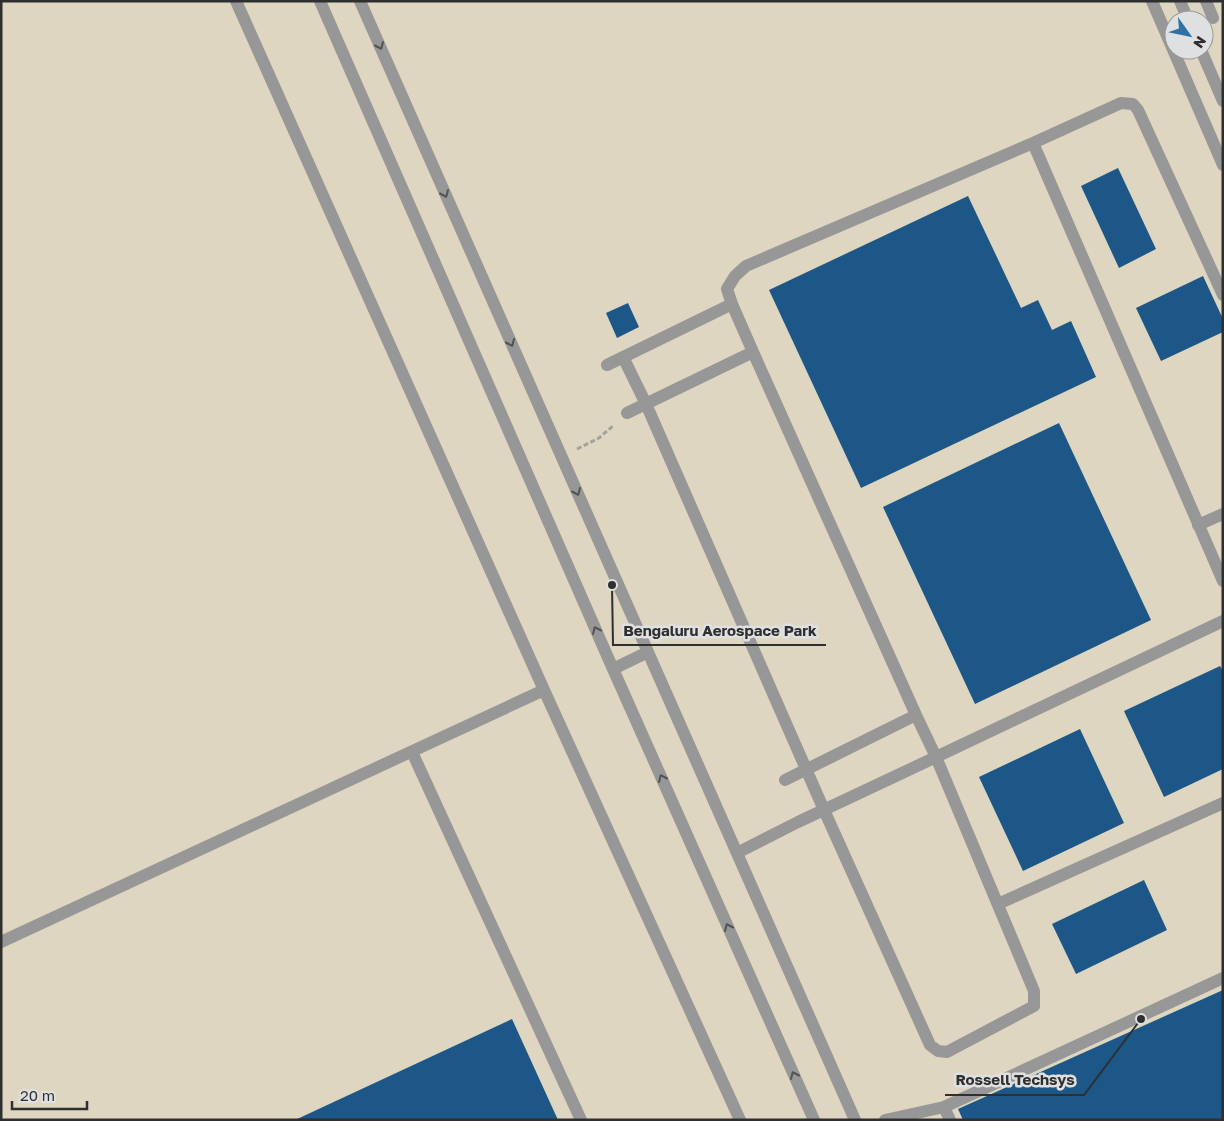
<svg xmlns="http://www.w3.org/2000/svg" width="1224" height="1121" font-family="'Golos Text',sans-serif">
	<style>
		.industrial { fill: #ded6c0; fill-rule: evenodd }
		.building { fill: #1c5787 }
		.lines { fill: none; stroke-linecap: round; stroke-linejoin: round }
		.path { stroke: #a1a2a2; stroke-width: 3; stroke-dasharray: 5 2.5; stroke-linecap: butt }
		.minor { stroke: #989797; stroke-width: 12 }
		.oneway { stroke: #545353 }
		.leader { fill: none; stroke: #2f2f2f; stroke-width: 2 }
		.callout-dot { fill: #2f2f2f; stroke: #dfe0e1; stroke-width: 2 }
		.callout-label { font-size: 15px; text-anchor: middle; font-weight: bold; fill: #2f2f2f; stroke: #dfe0e1; stroke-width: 5; stroke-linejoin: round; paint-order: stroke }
	</style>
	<rect width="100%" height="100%" fill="#dfe0e1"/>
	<path class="industrial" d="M1,1H1223V1120H1ZM1174,20H1204V50H1174Z"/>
	<path class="building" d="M1118,168L1156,249L1119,268L1081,186Z
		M968,196L1021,308L1038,300L1052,330L1071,321L1096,377L861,488L769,290Z
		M1203,276L1223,319V332L1161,361L1136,308Z
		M628,303L639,327L617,338L606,313Z
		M1059,423L1151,620L975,704L883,507Z
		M1220,666L1223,671V769L1164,797L1124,711Z
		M1080,729L1124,823L1023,871L979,777Z
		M1144,880L1167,930L1076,974L1052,924Z
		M1223,990V1120H963L958,1109Z
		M512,1019L558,1120H295Z"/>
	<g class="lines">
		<path class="path" d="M577,449L599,438L614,425"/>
		<path class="minor" d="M236,1L544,690L740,1120
			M320,1L613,669L814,1120
			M360,1L855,1120
			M1152,1L1223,165
			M1180,1L1188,20
			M1206,1L1213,18
			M1201,50L1223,101
			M1033,143L1223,581
			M623,357L646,404L824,810L930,1045L938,1051L947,1052L1034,1006V991L936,757L916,715L753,352L732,304L727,289L735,276L746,266L1033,143L1121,103L1133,104L1138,110L1223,295
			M607,365L732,304
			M627,413L753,352
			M1198,525L1223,514
			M613,669L648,652
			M412,752L581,1120
			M785,780L916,715
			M737,853L798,822L936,757L1223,621
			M998,904L1223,803
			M1,942L544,690
			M885,1120L944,1107
			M950,1120L944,1107L1223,978"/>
	</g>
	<defs><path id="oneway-chevron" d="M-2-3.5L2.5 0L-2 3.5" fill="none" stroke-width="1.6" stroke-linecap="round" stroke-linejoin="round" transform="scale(1.25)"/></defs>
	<g class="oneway">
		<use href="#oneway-chevron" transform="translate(380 46) rotate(66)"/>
		<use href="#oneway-chevron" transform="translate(445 194) rotate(66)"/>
		<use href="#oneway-chevron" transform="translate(511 343) rotate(66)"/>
		<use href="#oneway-chevron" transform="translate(577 492) rotate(66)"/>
		<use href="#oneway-chevron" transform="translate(596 630) rotate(-114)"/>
		<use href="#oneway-chevron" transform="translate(662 778) rotate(-114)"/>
		<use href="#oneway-chevron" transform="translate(728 927) rotate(-114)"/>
		<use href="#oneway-chevron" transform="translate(794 1075) rotate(-114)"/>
	</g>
	<path class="leader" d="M612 585L613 645H826M1141 1019L1084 1095H945"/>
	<g class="callout-dot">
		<circle cx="612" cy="585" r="5"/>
		<circle cx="1141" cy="1019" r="5"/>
	</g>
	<g class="callout-label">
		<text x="720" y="636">Bengaluru Aerospace Park</text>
		<text x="1015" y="1085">Rossell Techsys</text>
	</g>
	<rect width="1224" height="1121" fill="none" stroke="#2f2f2f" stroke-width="5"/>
	<g transform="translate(1189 35) rotate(123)"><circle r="24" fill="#dfe0e1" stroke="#99999a"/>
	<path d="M0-4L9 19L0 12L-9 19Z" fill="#2d71a6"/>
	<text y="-8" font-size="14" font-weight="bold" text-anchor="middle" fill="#2f2f2f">N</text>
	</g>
	<path d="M12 1101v8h75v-8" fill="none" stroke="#2f2f2f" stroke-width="2.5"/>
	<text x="20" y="1101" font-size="15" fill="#2f2f2f" stroke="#dfe0e1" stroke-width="4" paint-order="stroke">20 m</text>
</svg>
